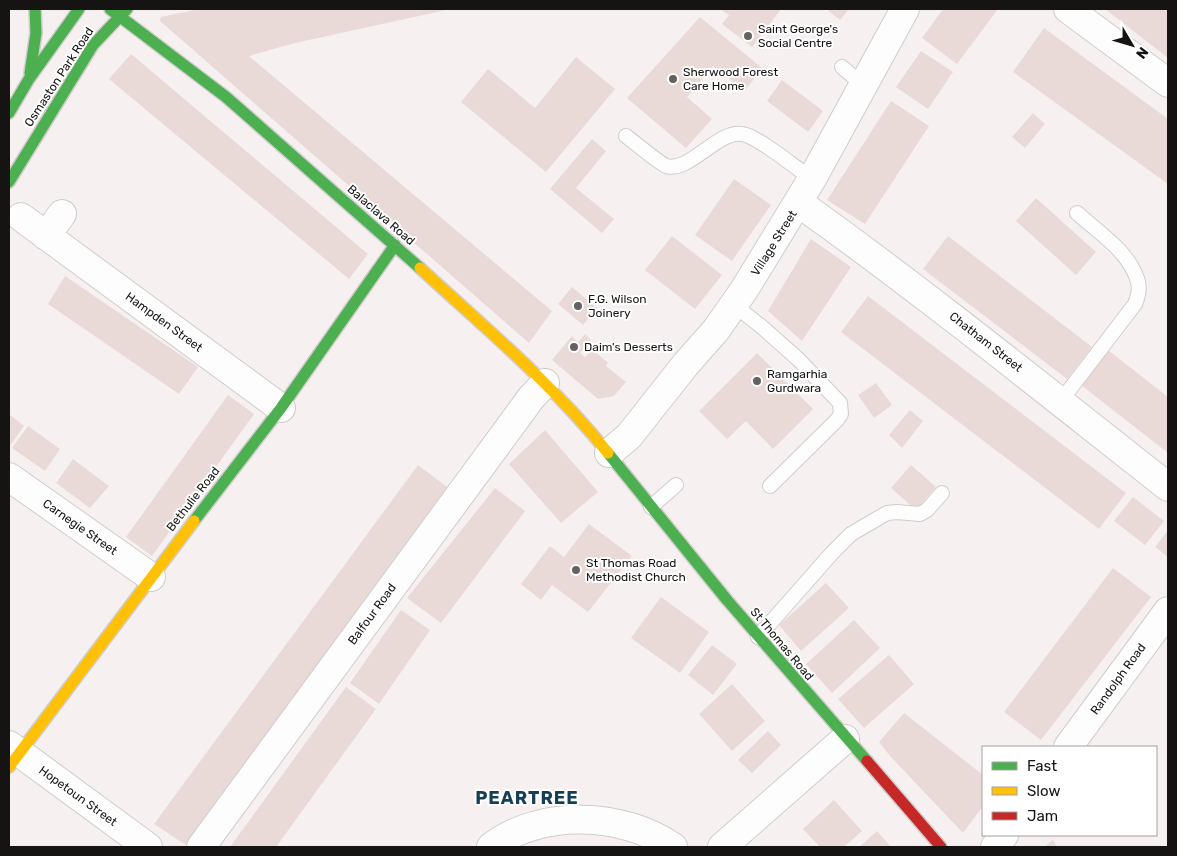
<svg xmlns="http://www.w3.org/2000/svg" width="1177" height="856" font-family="Rubik,sans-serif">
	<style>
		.building { fill: #e9dad8 }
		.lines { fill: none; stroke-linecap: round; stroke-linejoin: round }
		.lane-casing { stroke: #d0cccb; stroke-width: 16 }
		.street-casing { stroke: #d0cccb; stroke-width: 30 }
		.fast-casing { stroke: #d0cccb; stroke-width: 14 }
		.slow-casing { stroke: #d0cccb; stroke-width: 14 }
		.jam-casing { stroke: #d0cccb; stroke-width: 14 }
		.lane { stroke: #fefdfd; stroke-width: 14 }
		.street { stroke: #fefdfd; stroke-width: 28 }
		.fast { stroke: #4caf50; stroke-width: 11 }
		.slow { stroke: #ffc107; stroke-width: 11 }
		.jam { stroke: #c62828; stroke-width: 11 }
		.poi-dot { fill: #646160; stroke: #fff; stroke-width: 2 }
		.labels { text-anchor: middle; stroke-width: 4; stroke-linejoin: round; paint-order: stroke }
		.poi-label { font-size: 12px; fill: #161313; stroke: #fff; text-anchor: start }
		.street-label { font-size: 12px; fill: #161313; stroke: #fff }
		.district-label { font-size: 18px; font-weight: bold; letter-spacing: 1px; fill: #153f55; stroke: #fff }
	</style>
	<rect width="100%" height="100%" fill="#f6f1f0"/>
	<path class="building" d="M199,9H451L295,43L249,56L552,311L529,343L160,21L161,17Z
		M720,9H781L752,47L722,24L729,15Z
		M826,9H849L840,20Z
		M943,9H998L957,64L922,38Z
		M1105,9H1168V58Z
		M700,17L762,68L745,91L713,66L687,97L712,119L686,148L627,98Z
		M1044,28L1168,119V184L1013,72Z
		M921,51L953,72L928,109L896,87Z
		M131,54L368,254L349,279L109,79Z
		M576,57L615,89L546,172L461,102L488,69L535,108Z
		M782,80L823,111L808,132L767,101Z
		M891,101L929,126L865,224L827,200Z
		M1033,113L1045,124L1025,148L1012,137Z
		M592,139L606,151L576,188L614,219L602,233L550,189Z
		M734,179L771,205L732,261L695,235Z
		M1036,198L1096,252L1076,275L1016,221Z
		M672,236L722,275L695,309L645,270Z
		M948,236L1092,347L1067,379L923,269Z
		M811,239L851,267L802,341L768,311Z
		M65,276L198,367L179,394L48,304Z
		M572,287L597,308L583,325L558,304Z
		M868,296L1126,493L1099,529L841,332Z
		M585,334L591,340L580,353L585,357L592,349L608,363L606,366L626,382L614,396L598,399L552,360L572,336L578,342Z
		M1108,350L1168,397V453L1081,385Z
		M757,353L813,409L773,449L746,421L727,439L699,411Z
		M876,383L892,405L874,418L858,395Z
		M228,395L254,414L152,556L126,537Z
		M910,410L923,421L902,448L889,435Z
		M9,414L24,426L9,447Z
		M28,426L60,449L45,471L12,448Z
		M545,430L598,492L561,523L509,464Z
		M73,459L109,486L90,508L56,483Z
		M418,465L447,487L186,845L154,824Z
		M911,465L936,487L916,510L891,488Z
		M495,488L525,511L441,623L407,598Z
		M1133,497L1164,521L1145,545L1114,521Z
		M589,524L632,556L588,612L552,585L541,600L521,584L550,546L564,557Z
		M1168,530V557L1155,547Z
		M1113,568L1151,597L1041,740L1004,712Z
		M826,583L849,608L801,651L779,625Z
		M661,597L709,632L680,673L631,638Z
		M401,610L430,630L379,704L350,683Z
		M854,620L880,648L832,693L806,664Z
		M712,645L737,664L713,695L688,675Z
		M889,655L914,684L864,728L838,699Z
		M732,684L765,721L732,751L699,714Z
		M346,687L376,709L276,847H230Z
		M904,713L983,775V806L963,833L890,756L879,742Z
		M768,731L781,745L752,773L738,760Z
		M834,800L862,831L844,847H820L803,829Z
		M877,831L891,847H859Z
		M1053,840L1057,847H1044Z"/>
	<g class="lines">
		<g class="lane-casing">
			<path id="lane" d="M842,67L864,86
				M626,136C634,142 659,163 666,166C689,173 718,130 742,134C758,136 797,169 812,179
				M734,305L762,327L799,360L840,403L841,414L837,420L770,486
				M1060,402L1135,304C1138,297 1140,290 1138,282C1131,253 1098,232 1077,213
				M651,507L676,485
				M758,637L832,553L851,534L887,513L897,512L920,514L927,510L942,493"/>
		</g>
		<g class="street-casing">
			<path id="street" d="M1068,9L1168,83
				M799,203C925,293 1046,391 1168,487
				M21,217L281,408
				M46,236L62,214
				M609,453L629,436L686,364L716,330L744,290L812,179L905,9
				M9,477L151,577
				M9,745L148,847
				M1068,747L1168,611
				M201,847L531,398L545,383
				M491,847C540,809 623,812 673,847
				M722,847L845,739
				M995,847L1004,835"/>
		</g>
		<g class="fast-casing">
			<path id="fast" d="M110,9L226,97L420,268
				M30,73L36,33L35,9
				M9,113L29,79L79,9
				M9,182L93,45L127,9
				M608,453L727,600L867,761
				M194,521L281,408L395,245"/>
		</g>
		<g class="slow-casing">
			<path id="slow" d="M420,268C484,327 553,384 608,453
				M9,767L194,521"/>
		</g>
		<g class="jam-casing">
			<path id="jam" d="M867,761L941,847"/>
		</g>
		<use href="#lane" class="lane"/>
		<use href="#street" class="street"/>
		<use href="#fast" class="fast"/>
		<use href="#slow" class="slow"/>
		<use href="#jam" class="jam"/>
	</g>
	<g class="poi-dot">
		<circle cx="748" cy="36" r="5"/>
		<circle cx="673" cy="79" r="5"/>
		<circle cx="578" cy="306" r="5"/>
		<circle cx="574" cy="347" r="5"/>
		<circle cx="757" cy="381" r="5"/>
		<circle cx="576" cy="570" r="5"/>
	</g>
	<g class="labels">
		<g class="poi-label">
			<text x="758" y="33">Saint George's<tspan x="758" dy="14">Social Centre</tspan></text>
			<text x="683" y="76">Sherwood Forest<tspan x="683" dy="14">Care Home</tspan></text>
			<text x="588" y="303">F.G. Wilson<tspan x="588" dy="14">Joinery</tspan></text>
			<text x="584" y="351">Daim's Desserts</text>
			<text x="767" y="378">Ramgarhia<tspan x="767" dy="14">Gurdwara</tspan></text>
			<text x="586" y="567">St Thomas Road<tspan x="586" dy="14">Methodist Church</tspan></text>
		</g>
		<g class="street-label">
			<text transform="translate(59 77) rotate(-57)" y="4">Osmaston Park Road</text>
			<text transform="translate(381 215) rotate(41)" y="4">Balaclava Road</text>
			<text transform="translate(774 243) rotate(-58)" y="4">Village Street</text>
			<text transform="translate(164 322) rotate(36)" y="4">Hampden Street</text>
			<text transform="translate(986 342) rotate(38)" y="4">Chatham Street</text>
			<text transform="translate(193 499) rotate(-52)" y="4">Bethulie Road</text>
			<text transform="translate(80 527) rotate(35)" y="4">Carnegie Street</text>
			<text transform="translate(372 614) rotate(-54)" y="4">Balfour Road</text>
			<text transform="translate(782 644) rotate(50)" y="4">St Thomas Road</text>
			<text transform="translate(1118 679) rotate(-54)" y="4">Randolph Road</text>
			<text transform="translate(78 796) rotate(36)" y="4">Hopetoun Street</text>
		</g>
		<g class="district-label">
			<text x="527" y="804">PEARTREE</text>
		</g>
	</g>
	<rect width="1177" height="856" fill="none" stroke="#161313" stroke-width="20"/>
	<rect x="982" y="746" width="175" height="90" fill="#ffffff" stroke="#a2a1a1"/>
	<rect x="992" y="762" width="25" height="8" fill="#4caf50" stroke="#a2a1a1"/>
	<text x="1027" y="771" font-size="15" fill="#161313">Fast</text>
	<rect x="992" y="787" width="25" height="8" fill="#ffc107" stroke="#a2a1a1"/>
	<text x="1027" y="796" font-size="15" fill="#161313">Slow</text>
	<rect x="992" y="812" width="25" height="8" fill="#c62828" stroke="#a2a1a1"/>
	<text x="1027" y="821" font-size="15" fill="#161313">Jam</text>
	<g transform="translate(1132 45) rotate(128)" stroke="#ffffff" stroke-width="4" paint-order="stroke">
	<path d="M0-4L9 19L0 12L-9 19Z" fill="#161313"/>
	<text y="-8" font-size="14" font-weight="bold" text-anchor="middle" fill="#161313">N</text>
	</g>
</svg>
